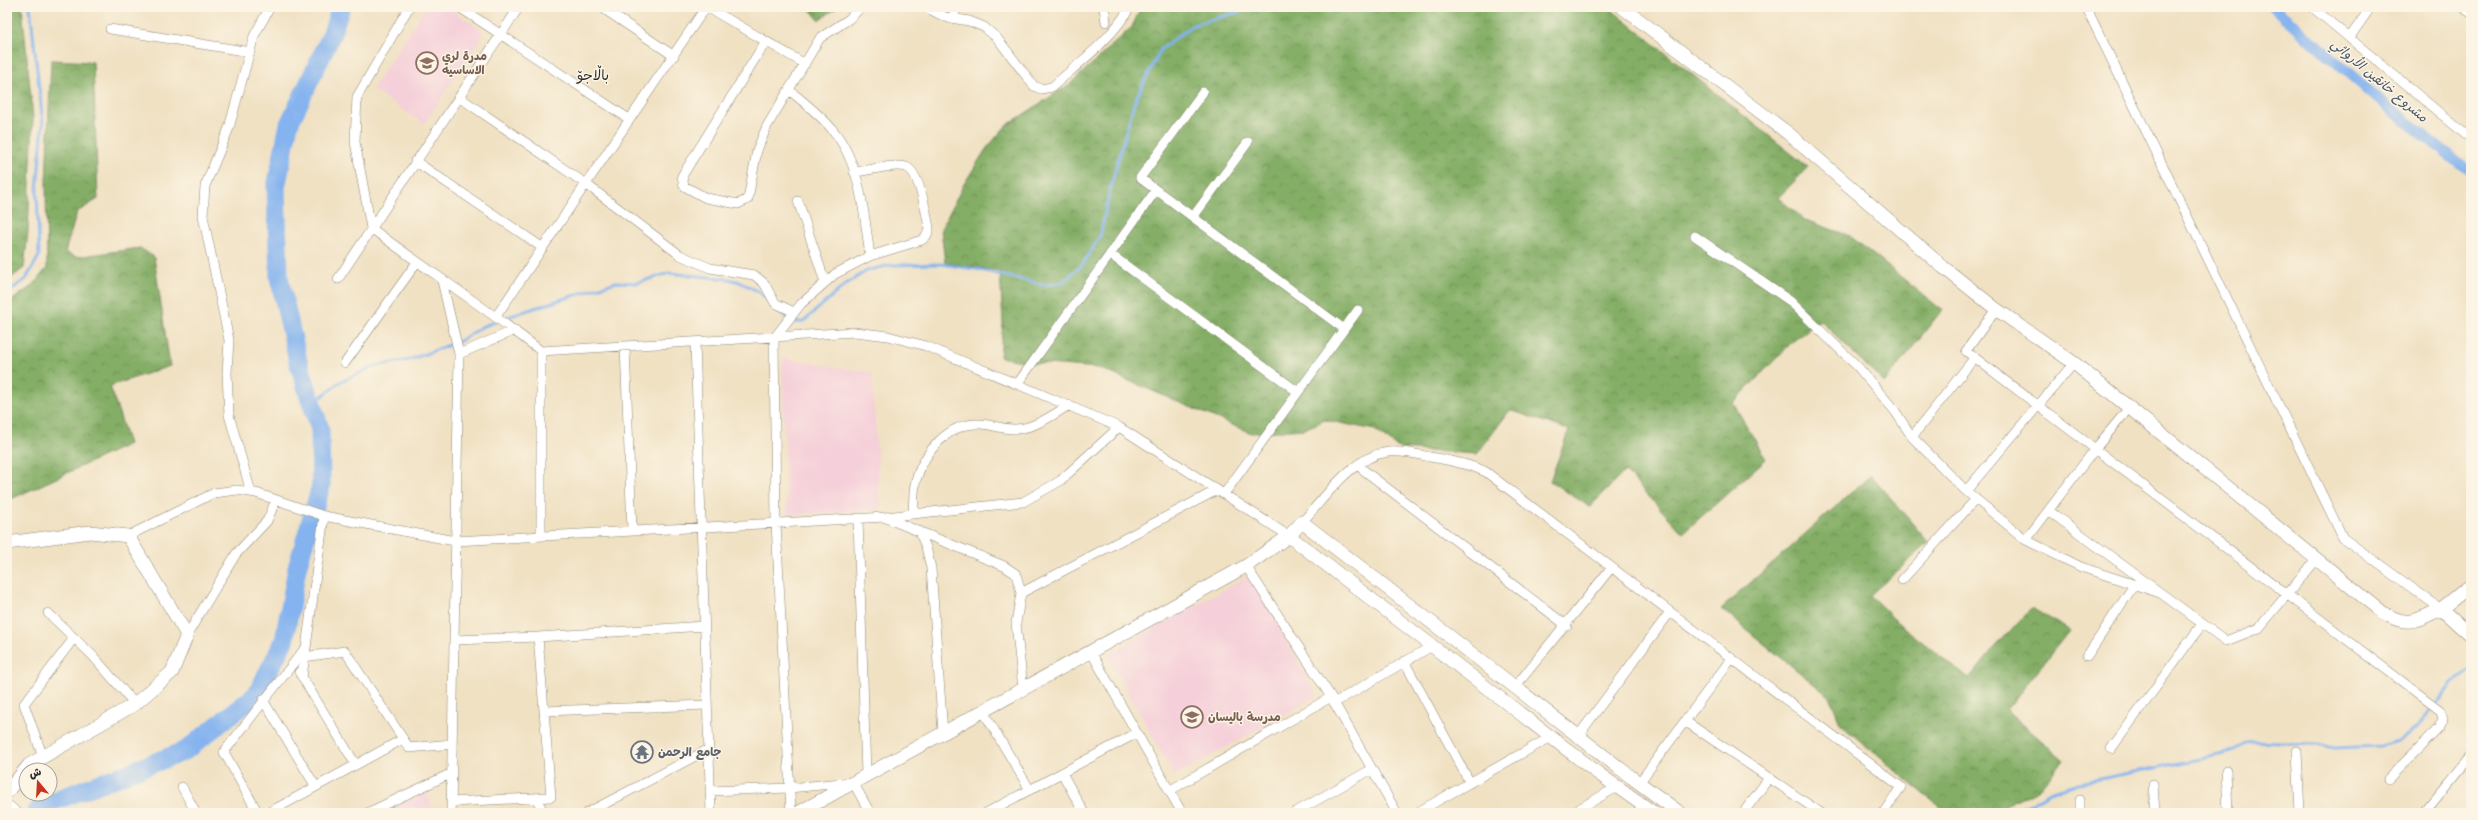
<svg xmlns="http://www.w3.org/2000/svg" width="2478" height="820" font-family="'Playpen Sans','Playpen Sans Arabic',sans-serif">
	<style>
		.built { fill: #f5cfd9 }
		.forest { fill: url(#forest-crowns); stroke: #586c48 }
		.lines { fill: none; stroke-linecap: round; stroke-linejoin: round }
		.stream { stroke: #84b3ef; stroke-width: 3 }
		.canal { stroke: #84b3ef; stroke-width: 11 }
		.river { stroke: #84b3ef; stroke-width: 19 }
		.street-casing { stroke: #8e8677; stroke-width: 10 }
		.secondary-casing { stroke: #8e8677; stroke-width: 14 }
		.street { stroke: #fff; stroke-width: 9 }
		.secondary { stroke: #fff; stroke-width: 13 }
		.labels { text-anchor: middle; stroke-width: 3; stroke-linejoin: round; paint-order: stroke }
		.education-label { font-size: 12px; font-weight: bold; fill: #785e54; stroke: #fcf5e5; text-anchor: start }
		.worship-label { font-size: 12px; font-weight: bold; fill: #5b616d; stroke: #fcf5e5; text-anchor: start }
		.water-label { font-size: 13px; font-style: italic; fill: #465466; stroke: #fcf5e5 }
		.quarter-label { font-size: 14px; fill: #2b2b2b; stroke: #fcf5e5 }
	</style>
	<defs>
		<pattern id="forest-crowns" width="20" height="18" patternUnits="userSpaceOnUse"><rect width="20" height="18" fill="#84ae66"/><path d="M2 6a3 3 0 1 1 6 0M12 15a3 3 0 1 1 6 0" fill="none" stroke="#6c8e54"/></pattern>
	</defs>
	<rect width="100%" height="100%" fill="#fcf5e5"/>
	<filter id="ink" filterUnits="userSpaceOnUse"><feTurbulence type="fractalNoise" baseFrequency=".025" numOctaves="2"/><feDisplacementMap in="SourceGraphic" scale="8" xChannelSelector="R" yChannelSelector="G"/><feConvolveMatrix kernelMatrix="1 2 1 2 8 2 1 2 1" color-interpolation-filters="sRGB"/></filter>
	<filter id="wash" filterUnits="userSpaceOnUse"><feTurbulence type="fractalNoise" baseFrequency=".012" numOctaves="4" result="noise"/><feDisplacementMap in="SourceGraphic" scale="16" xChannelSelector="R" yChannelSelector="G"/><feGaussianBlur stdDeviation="0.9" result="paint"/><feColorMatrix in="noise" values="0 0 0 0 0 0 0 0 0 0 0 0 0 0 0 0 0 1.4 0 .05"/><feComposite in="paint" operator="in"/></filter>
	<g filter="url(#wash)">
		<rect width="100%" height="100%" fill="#f0e1c3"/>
		<path class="built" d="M426,7H446L481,29L482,36L424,124L372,89Z
			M782,358L872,373L880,509L787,515Z
			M1250,575L1317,696L1175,776L1107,655Z
			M425,793L436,813H383Z"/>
		<path class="forest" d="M7,7H22L33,118L28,232L24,268L7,281Z
			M808,7H838L819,20Z
			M1141,7H1608L1808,167L1778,198L1805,220L1850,236L1942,310L1884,383L1820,320L1792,342L1733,403L1766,459L1683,533L1625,471L1590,507L1550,481L1569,430L1510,410L1477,454L1400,449L1375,430L1325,420L1304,429L1251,433L1099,368L1034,363L1000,357L1003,323L1000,271L945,263L941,229L964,184L986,149L1006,126L1070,84L1132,27Z
			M51,60L93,62L98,199L77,212L65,252L76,257L140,248L154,257L170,366L110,386L129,444L7,501V304L32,286L47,268L46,183Z
			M1871,475L1929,543L1870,595L1897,622L1969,679L1988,655L2032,607L2069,631L2006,710L2064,760L2038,790L1988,813H1947L1841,725L1830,697L1721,609Z"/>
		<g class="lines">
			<path class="stream" d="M7,293L26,279L39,256L37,190L43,123L30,7
				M776,308L792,322H803L846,284L868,270L892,265L941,264L976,269L1045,285L1063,282L1083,264L1100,236L1111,185L1135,100L1161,49L1193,25L1256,7
				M314,409L321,397L340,382L375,366L409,360L460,341L481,327L519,313L616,282L637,283L669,273L729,279L740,282L759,292L771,303
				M2013,813L2050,792L2079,783L2225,754L2251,742L2317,744L2335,748L2381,746L2398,741L2419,726L2451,685L2471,667"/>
			<path class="canal" d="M2273,7L2384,104L2471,172"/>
			<path class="river" d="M36,813L43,805L185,751L257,694L284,641L297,568L321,486L320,429L298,361L279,277L276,188L289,124L331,36L341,7"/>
		</g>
	</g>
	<g filter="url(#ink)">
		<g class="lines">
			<g class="street-casing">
				<path id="street" d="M409,7L357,97L355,142L371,228C427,270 486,308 541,351L855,332L888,336L926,346L1119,427L1289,536
					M459,7L629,119
					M601,7L674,56
					M707,7L805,64
					M925,7L945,17L969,21L984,27L997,38L1034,86L1041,89L1052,87C1079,63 1112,39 1130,7
					M1104,7L1106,22
					M2086,7L2343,538L2441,609
					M2312,7L2471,139
					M2462,7L2471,13
					M951,19L958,7
					M110,29L250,52
					M2350,37L2371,7
					M766,41L682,176L684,186L706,198L738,204L748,199L757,150L767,126L820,38L849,19L861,7
					M789,90C804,102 819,114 832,129C861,163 864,214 870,256
					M1203,92L1140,178L1344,329
					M459,97L586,184L680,255L710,268L754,275L764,283L775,303L794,312
					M415,161L543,248
					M798,201L825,282
					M1193,217L1248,142
					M1695,236L1790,301L1858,367L1895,411L1912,437L1966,491L2026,540L2081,567L2160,593
					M1110,254L1298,392
					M338,279L519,7
					M442,281L459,354L451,813
					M1996,309L1966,351L2441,711L2443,719L2438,729L2388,779
					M497,315L706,7
					M695,343L711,813
					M625,346L632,531
					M459,354L515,330
					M345,363L417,262
					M1018,383L1156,190
					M1912,437L1975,357
					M1357,465L1567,626
					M1966,491L2074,363
					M251,492L229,415L227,373L229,340L203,216L205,186L229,128L254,36L270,7
					M1224,494L1358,310
					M2049,511L2226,641L2259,628L2316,560
					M913,514C914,503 913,490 916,480C924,453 948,422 980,424C992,424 1002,430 1016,429C1035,428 1053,415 1069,405
					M858,518L866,775
					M886,518L1004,566L1016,574L1021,593L1016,623L1023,689
					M1302,522C1326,497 1351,457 1388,452C1402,451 1417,454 1430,457C1449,460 1469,464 1486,472L1901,787L1883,813
					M919,531L926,547L931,568L943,733
					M128,536L214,493L237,490L256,493L324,516L455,541L885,517L1023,502L1060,481L1119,427
					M541,536V351
					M2026,540L2095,449L2129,408
					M1246,566L1331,697L1397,813
					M1902,580L1976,499
					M1021,593L1217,490
					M48,613L92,655L135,704
					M187,635L236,554L267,521L276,500
					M454,640L538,637L704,626
					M1091,652L1182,813
					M2087,656L2134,585
					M297,658L345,651L409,748L452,744
					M1404,661L1470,783
					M299,672L356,765
					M302,677L324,516
					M1515,687L1611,568
					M263,700L316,787
					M1334,703L1432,646
					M544,711L707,705
					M983,711L1030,790
					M1685,721L1821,813
					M1578,736L1670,612
					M2111,749L2202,624
					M2297,751L2300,813
					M43,757L24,704L74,638
					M2226,770L2228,813
					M1062,773L1084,813
					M1639,783L1731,659
					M2153,784L2155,813
					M182,787L196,813
					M710,791L789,788L853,782L870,813
					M1169,791L1331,697
					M536,798L544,813
					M2080,800V813
					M451,802L551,797L538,637
					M7,804L18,813
					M258,813L224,752L306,647
					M268,813L403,739
					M367,813L452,773
					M587,813L709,749
					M791,813L776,523L774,338L801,304L835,274L870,256L922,240L927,235L929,228C927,216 919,170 906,167C895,163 867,171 854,172
					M986,813L1137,733
					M1294,813L1372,769
					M1416,813L1551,737
					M1572,813L1617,787
					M1743,813L1769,778
					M2424,813L2471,756"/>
			</g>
			<g class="secondary-casing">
				<path id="secondary" d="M1622,7L1789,134L1943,267L1996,309L2074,363L2382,612C2408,628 2415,621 2441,609
					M1289,536L1599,774L1654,813
					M7,543L90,532L128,536L187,635L172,672L135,704L29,765L7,792
					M2471,585L2441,609L2471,636
					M798,813L1246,566L1289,536L1302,522L1631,777L1680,813"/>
			</g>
			<use href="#street" class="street"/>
			<use href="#secondary" class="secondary"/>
		</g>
	</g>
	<defs>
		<g id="school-ring" transform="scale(1.15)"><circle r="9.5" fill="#fcf5e5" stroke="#8d6e63" stroke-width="1.5"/><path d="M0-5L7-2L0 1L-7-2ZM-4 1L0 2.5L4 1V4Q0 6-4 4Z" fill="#8d6e63"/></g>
		<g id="temple-ring" transform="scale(1.15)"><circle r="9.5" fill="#fcf5e5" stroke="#6b7280" stroke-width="1.5"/><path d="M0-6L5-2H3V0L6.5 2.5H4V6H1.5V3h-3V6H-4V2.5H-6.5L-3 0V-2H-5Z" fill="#6b7280"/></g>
	</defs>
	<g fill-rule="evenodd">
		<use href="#school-ring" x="427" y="63"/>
		<use href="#school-ring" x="1192" y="717"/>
		<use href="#temple-ring" x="642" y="752"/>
	</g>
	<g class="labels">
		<g class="education-label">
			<text x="442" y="60">مدرة لري<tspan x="442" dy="14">الاساسیه</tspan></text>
			<text x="1208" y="721">مدرسة بالیسان</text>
		</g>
		<g class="worship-label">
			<text x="658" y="756">جامع الرحمن</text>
		</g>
		<g class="water-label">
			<text transform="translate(2380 80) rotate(40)" y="5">مشروع خانقين الأروائي</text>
		</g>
		<g class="quarter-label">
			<text x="593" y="80">باڵاجۆ</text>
		</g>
	</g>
	<rect width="2478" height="820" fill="none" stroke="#fcf5e5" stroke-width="24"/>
	<g transform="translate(38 782) rotate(342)"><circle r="19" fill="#fcf5e5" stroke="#a8a49b"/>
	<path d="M0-3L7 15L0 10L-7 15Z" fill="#c8321e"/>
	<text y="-6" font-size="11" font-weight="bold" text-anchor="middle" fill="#2b2b2b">ش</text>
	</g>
</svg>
